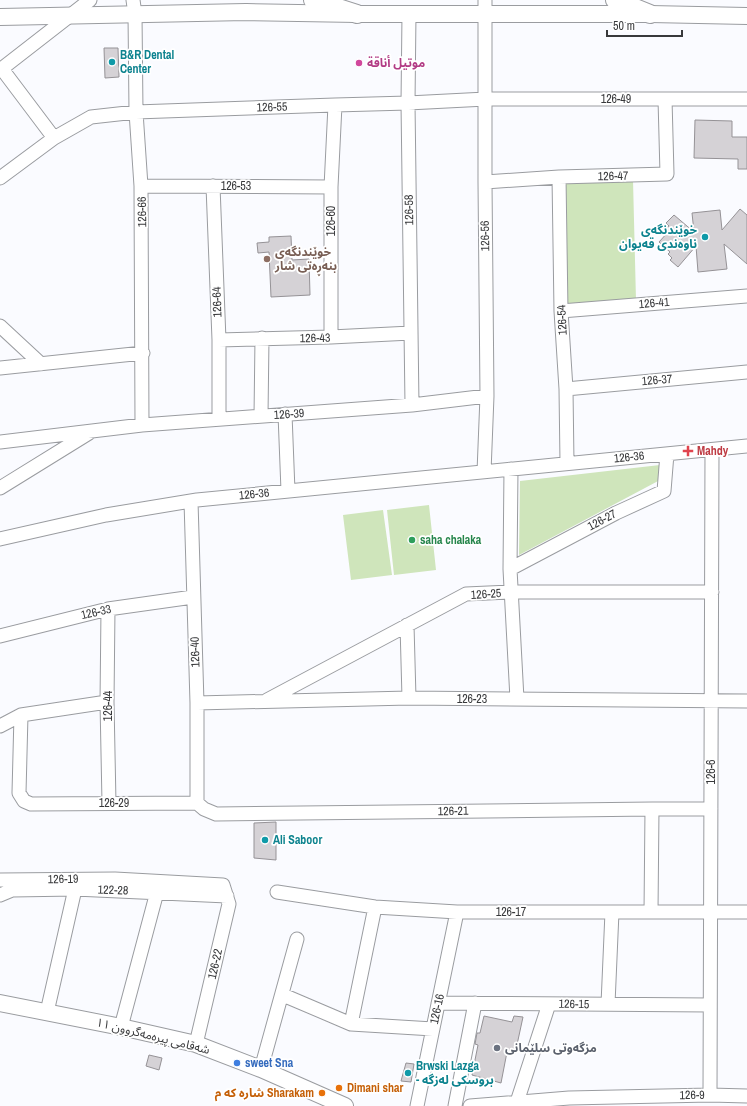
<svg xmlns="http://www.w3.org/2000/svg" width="747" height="1106" font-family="'Archivo Narrow','Noto Sans Arabic',sans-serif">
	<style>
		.green { fill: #cfe5bb }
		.building { fill: #d5d2d6; stroke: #959296 }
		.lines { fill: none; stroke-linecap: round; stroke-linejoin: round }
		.minor-casing { stroke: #9a9ca0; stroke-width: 15 }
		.major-casing { stroke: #9a9ca0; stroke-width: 18 }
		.highway-casing { stroke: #9a9ca0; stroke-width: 20 }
		.minor { stroke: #fff; stroke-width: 13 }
		.major { stroke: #fff; stroke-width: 16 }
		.highway { stroke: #fff; stroke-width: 18 }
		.culture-dot { fill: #0f9aa8; stroke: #fff; stroke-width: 1.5 }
		.hotel-dot { fill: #d1479c; stroke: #fff; stroke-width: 1.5 }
		.education-dot { fill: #8d6e63; stroke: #fff; stroke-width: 1.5 }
		.health-dot { fill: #e0444e; stroke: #fff; stroke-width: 1.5 }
		.leisure-dot { fill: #2e9e5b; stroke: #fff; stroke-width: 1.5 }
		.worship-dot { fill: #6b7280; stroke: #fff; stroke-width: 1.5 }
		.shop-dot { fill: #3f7fe0; stroke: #fff; stroke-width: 1.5 }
		.food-dot { fill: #e8710a; stroke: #fff; stroke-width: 1.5 }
		.labels { text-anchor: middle; stroke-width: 3.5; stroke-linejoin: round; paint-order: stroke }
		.culture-label { font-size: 12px; font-weight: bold; fill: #0d838f; stroke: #fff; text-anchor: start }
		.hotel-label { font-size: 12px; font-weight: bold; fill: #b23c85; stroke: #fff; text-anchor: start }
		.street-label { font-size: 12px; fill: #38393b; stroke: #fff }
		.education-label { font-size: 12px; font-weight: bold; fill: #785e54; stroke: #fff; text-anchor: start }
		.health-label { font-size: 12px; font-weight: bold; fill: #be3a42; stroke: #fff; text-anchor: start }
		.leisure-label { font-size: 12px; font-weight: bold; fill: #27864d; stroke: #fff; text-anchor: start }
		.worship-label { font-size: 12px; font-weight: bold; fill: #5b616d; stroke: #fff; text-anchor: start }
		.shop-label { font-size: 12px; font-weight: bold; fill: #366cbe; stroke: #fff; text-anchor: start }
		.food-label { font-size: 12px; font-weight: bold; fill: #c56008; stroke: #fff; text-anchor: start }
	</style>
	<rect width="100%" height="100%" fill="#fafbff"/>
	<path class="green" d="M633,180L636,300L567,304L566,183Z
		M660,465V480L519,555L520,481Z
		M429,505L436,570L394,575L387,510Z
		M383,510L392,575L351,580L343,515Z"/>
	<path class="building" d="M104,48H118L119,77L105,78Z
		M695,120L732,121V137H747V169H738V159L694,158Z
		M740,209L747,215V264L724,244L727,269L698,272L696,246L678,267L670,260L672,258L668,254L670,252L659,242L669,231L666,228L669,226L666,223L674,215L694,232L692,213L720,210L722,230Z
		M291,236L292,260L309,259L310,295L271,297L269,252L258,253L257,243L269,242V237Z
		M276,822V860L254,858V823Z
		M484,1016L512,1022L514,1016L523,1017L515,1054L507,1052L501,1083L472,1075L478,1045L475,1044L477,1033H480Z
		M149,1055L162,1058L159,1070L146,1066Z
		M406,1063L414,1064L411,1082L401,1081Z"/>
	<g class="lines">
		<g class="minor-casing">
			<path id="minor" d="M133,0L135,14L136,112L141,186L142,425
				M409,14L408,103L412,405
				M2,69L54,138
				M0,70L90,0
				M559,177L561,311L566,389L567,463
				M0,178L54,138L91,117L136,112L335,105L408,103L486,99H747
				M485,182L559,177L667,174L665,99
				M141,186L331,187
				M213,186L219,340V419
				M561,311L747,296
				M0,326L41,364
				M331,337V187L335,105
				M219,340L331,337L411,333
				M0,368L143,353
				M566,389L747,372
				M285,414L288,491
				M261,416L262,338
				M0,442L142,425L412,405L487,396
				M511,469L510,569L517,699
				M484,472L487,396L485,182V0
				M0,488L89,433
				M191,501L197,703V803
				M0,539L106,515L197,500L747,446
				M510,569L616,513L664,491L667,454
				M108,609L107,702L109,803
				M407,625L409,698
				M0,636L108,609L193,597
				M267,700L466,594L511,592H712
				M197,703L409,698L747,701
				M21,715L19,793L24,801L31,804L197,803
				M0,726L21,715L107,702
				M197,803L204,809L216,814L652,809H711
				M0,880L115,879L223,885L229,904L196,1044
				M277,892L375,907L457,912H747
				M0,895L12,890L75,889L227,896
				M651,912L652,809
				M283,995L351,1024L433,1029
				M438,1003L710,1005
				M608,1004L612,912
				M47,1012L75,889
				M351,1024L375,907
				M121,1027L157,892
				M261,1069L297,939
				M710,1095L712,450
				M517,1102L549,1004
				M417,1106L457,912
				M455,1106L475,1003
				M470,1106L569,1098L710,1095L747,1096"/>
		</g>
		<g class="major-casing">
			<path id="major" d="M0,17L246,12L357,14H650L747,16
				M0,1003L121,1027L196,1044L261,1069L345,1106"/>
		</g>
		<g class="highway-casing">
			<path id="highway" d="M313,0L357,14
				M615,0L650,14"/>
		</g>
		<use href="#minor" class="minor"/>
		<use href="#major" class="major"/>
		<use href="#highway" class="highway"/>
	</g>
	<g class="culture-dot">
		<circle cx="112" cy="62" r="4"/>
		<circle cx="705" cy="237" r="4"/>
		<circle cx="265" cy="840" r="4"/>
		<circle cx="408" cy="1073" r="4"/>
	</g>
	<circle class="hotel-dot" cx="359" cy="63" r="4"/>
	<circle class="education-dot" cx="267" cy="259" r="4"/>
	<path class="health-dot" d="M686 445h4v4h4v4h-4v4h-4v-4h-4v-4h4z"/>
	<circle class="leisure-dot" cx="412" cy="540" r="4"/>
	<circle class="worship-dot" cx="497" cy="1048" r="4"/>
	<circle class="shop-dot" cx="237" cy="1063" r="4"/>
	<g class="food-dot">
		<circle cx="339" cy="1088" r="4"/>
		<circle cx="322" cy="1093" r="4"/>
	</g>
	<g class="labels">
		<g class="culture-label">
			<text x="120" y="59">B&amp;R Dental<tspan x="120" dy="14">Center</tspan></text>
			<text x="697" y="234" text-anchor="end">خوێندنگەی<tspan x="697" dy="14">ناوەندی قەیوان</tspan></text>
			<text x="273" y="844">Ali Saboor</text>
			<text x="416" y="1070">Brwski Lazga<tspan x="416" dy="14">- بروسکی لەزگە</tspan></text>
		</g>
		<g class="hotel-label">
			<text x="367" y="67">موتيل أناقة</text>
		</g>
		<g class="street-label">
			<text x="616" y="103">126-49</text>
			<text transform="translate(272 107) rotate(-2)" y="4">126-55</text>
			<text transform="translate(613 176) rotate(-1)" y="4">126-47</text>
			<text x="236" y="190">126-53</text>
			<text transform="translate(409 210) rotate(-91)" y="4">126-58</text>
			<text transform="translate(142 212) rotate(-91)" y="4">126-66</text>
			<text transform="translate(331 221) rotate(-90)" y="4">126-60</text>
			<text transform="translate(485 236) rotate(-91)" y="4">126-56</text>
			<text transform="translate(217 302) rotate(-92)" y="4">126-64</text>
			<text transform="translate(654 303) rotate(-5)" y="4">126-41</text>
			<text transform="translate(562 320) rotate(-93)" y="4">126-54</text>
			<text transform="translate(315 338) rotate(-1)" y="4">126-43</text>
			<text transform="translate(657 380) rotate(-5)" y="4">126-37</text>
			<text transform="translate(289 414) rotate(-4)" y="4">126-39</text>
			<text transform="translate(629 457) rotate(-6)" y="4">126-36</text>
			<text transform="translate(254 494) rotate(-6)" y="4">126-36</text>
			<text transform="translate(602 520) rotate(-28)" y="4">126-27</text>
			<text transform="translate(486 594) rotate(-4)" y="4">126-25</text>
			<text transform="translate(96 612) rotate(-13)" y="4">126-33</text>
			<text transform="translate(195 652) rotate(-92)" y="4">126-40</text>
			<text x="472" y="703">126-23</text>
			<text transform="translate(108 706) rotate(-90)" y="4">126-44</text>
			<text transform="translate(711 772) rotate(-90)" y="4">126-6</text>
			<text x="114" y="807">126-29</text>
			<text transform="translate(453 811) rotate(-1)" y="4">126-21</text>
			<text transform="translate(63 879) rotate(-1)" y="4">126-19</text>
			<text transform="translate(113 890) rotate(2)" y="4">122-28</text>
			<text x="511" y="916">126-17</text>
			<text transform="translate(215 964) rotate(-77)" y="4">126-22</text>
			<text transform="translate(574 1004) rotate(1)" y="4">126-15</text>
			<text transform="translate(437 1009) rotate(-78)" y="4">126-16</text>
			<text transform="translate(153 1036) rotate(14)" y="4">شەقامی پیرەمەگروون ١١</text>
			<text transform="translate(692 1095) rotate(-1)" y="4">126-9</text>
		</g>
		<g class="education-label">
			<text x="275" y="256">خوێندنگەی<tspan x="275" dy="14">بنەڕەتی شار</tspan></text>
		</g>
		<g class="health-label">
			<text x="697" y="455">Mahdy</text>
		</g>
		<g class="leisure-label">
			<text x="420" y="544">saha chalaka</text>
		</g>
		<g class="worship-label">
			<text x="505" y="1052">مزگەوتی سلێمانی</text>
		</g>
		<g class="shop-label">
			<text x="245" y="1067">sweet Sna</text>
		</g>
		<g class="food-label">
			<text x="347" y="1092">Dimani shar</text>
			<text x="314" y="1097" text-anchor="end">شاره که م Sharakam</text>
		</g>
	</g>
	<path d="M607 30v6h75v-6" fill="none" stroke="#38393b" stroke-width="2"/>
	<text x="613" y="30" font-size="12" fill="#38393b" stroke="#ffffff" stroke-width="3" paint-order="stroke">50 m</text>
</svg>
